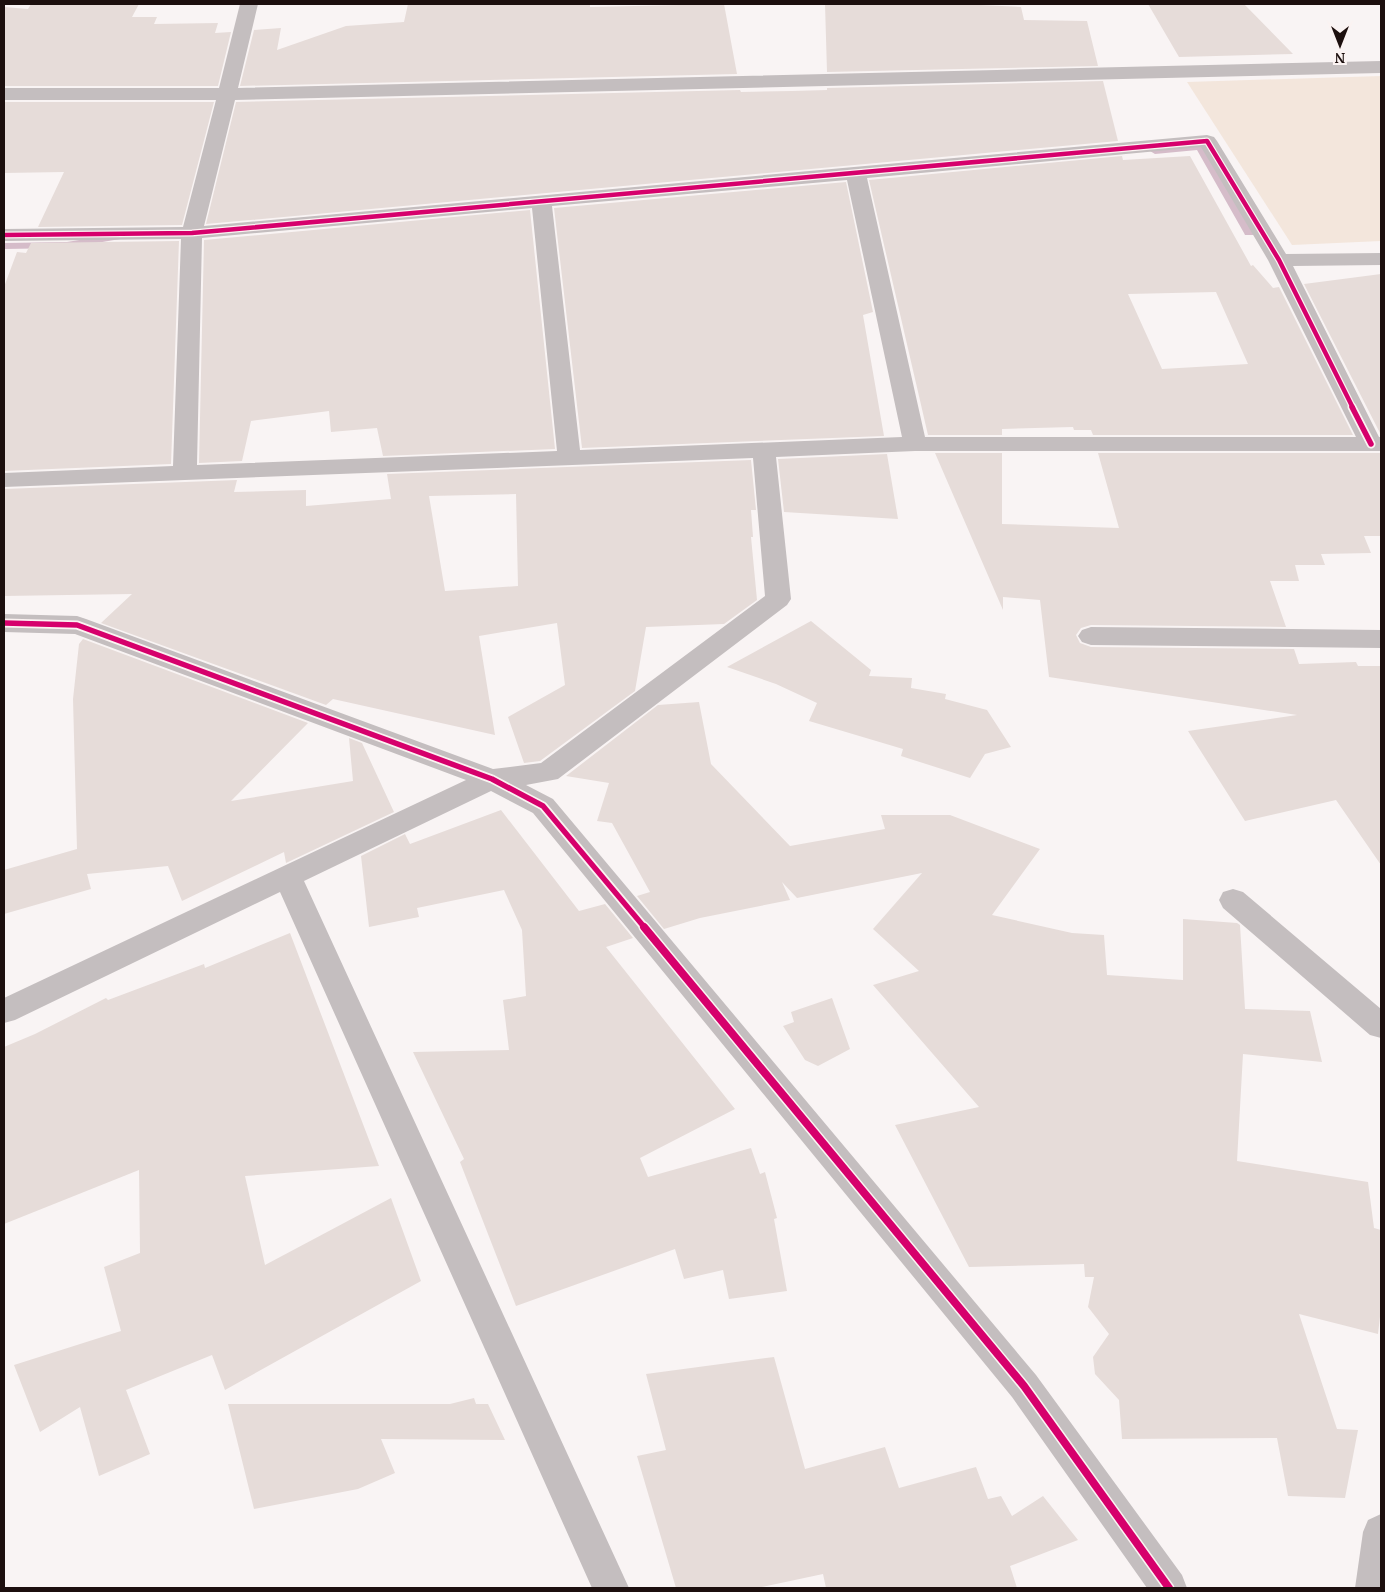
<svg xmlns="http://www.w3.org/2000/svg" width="1385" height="1592" font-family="'PT Serif',serif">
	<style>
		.green { fill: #f3e6dc }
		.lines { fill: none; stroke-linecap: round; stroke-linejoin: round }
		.stream { fill: #d5bcc9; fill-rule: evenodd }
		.building { fill: #e6dcd9; fill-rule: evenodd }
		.street { fill: #c4bebf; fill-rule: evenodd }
		.cycleway-far2-casing { stroke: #fbf3f2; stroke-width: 7 }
		.cycleway-far1-casing { stroke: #fbf3f2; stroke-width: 9 }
		.cycleway-casing { stroke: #fbf3f2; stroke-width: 11 }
		.cycleway-far2 { stroke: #d6006c; stroke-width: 4.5 }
		.cycleway-far1 { stroke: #d6006c; stroke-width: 5.5 }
		.cycleway { stroke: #d6006c; stroke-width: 8 }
	</style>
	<rect width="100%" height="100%" fill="#f9f4f4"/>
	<path class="green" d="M1381,76V241L1292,245L1187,82Z"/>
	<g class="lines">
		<path class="stream" d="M1200,144L1205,147L1254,233L1253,235H1245L1244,233L1197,150L1155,154L1150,151L1155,148Z
			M116,234L120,235L121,237L120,239L67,248L4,249V243L67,242Z"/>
	</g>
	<path class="building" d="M31,4H139L132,17H157L154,24L218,23L215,33L231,32L218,86H4V7L28,9Z
		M408,4H590V7L724,4L737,74L240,86L254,30L281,28L277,50L346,26L404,22Z
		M825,4H959L1021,7L1024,20L1087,21L1098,66L827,72Z
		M1148,4H1244L1293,54L1179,57Z
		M1103,81L1118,141L206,224L236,102L740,90L741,92L792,91L827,90V88Z
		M4,102H214L182,225L38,227L64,172L4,173Z
		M1122,156L1123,160L1190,156L1251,266L1253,265L1273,288L1279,287L1353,435H1093L1091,430H1074L1073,427L1002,429V435H928L869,180ZM1216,292L1248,364L1162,369L1128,294Z
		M846,182L873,312L863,315L884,436L582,448L554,208Z
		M530,210L555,449L383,456L377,428L331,432L329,411L251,421L242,461L199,463L204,240Z
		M179,241L171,464L4,471V287L17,252L26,253L31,243Z
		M1381,274V435L1304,284Z
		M935,453H1002V524L1119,528L1098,453H1381V536H1364L1371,553L1321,554L1325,565H1295L1299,581H1270L1286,627L1091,625L1081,628L1076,635L1080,643L1091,647L1294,649L1299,664L1356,662L1358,666H1381V865L1336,800L1245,821L1188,731L1297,715L1049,677L1040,600L1003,597V610Z
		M887,454L898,519L784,512L778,459Z
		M751,460L756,510H751L753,537H751L757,600L724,624L646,627L635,691L540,761L524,763L508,717L565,685L557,623L479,636L495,735L333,699L326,705L101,623L132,594L4,596V489L237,480L234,492L306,490V506L391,499L387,474ZM516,494L518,586L445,591L429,496Z
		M811,621L871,670L869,676L912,678L911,688L946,694L945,699L987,710L1011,747L985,754L970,778L901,756L903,749L809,721L817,703L776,684L727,667Z
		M83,639L308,723L231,801L353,781L349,738L362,743L394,812L286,863L284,852L182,901L168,866L87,874L91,889L4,914V870L77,849L73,699L79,644Z
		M699,702L711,764L790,846L885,829L881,815H950L1040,849L992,915L1072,933L1104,935L1107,975L1183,980V919L1237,923L1240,925L1245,1009L1310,1011L1322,1062L1243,1054L1237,1161L1368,1182L1374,1228L1381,1230V1308L1378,1334L1299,1314L1337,1429L1358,1430L1345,1498L1288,1496L1277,1438L1122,1439L1119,1400L1095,1374L1093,1357L1109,1334L1088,1307L1094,1277H1085L1084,1264L969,1267L895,1125L979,1107L873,985L919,971L873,929L922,873L797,898L782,882L790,900L700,918L664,929L637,896L650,892L612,823L597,821L609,783L566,776L658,705Z
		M501,810L579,911L605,904L633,938L606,947L735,1109L640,1158L648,1177L751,1148L760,1174L765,1172L777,1218L774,1219L787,1291L729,1299L723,1270L684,1279L675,1249L516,1306L460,1162L464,1159L413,1052L509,1050L503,1000L526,996L522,930L504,890L417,908L419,917L369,927L361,856L405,834L410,844Z
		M290,933L379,1166L245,1176L265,1265L391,1198L421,1281L225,1390L212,1355L126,1390L150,1454L99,1476L80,1407L40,1432L14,1365L121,1331L104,1267L140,1253L139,1170L4,1224V1047L35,1034L106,998L108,1000L204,964L205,968Z
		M832,998L850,1049L818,1066L805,1060L783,1026L794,1022L791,1012Z
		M774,1357L805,1469L885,1447L899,1488L976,1467L988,1499L1001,1496L1012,1516L1043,1496L1078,1540L1010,1566L1017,1588H826L823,1574L757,1588H676L637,1456L666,1450L646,1374Z
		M474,1398L476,1404H488L505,1440L381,1439L395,1473L358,1489L254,1509L228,1404H450Z"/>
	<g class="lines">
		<path class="street" d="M240,4H258L238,88L1381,61V73L235,100L204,226L1207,135L1214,137L1217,141L1286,254L1381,253V265L1293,266L1379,437H1381V451H915L776,457L791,599L787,605L558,779L526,785L553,799L1036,1375L1182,1575L1187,1588H1147L1012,1397L533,813L491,791L304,881L629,1588H592L280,892L15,1020L4,1023V998L466,780L75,634L4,632V614L77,616L86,619L493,769L541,763L765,596L753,458L4,487V473L173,466L181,239L4,241V229L183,227L216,100H4V88H219ZM1201,147L1268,260L1356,437H925L867,178ZM847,180L902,437L580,450L552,206ZM532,208L557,451L197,465L202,238Z
			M1091,627L1381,630V648L1091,645L1082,642L1078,636L1082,630Z
			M1233,889L1243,892L1381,1009V1038L1370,1035L1223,908L1219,900L1223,892Z
			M1381,1514V1588H1355L1363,1532L1368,1520Z"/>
		<g class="cycleway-far2-casing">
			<path id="cycleway-far2" d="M4,235L192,233L1207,141L1279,260L1353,408"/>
		</g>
		<g class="cycleway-far1-casing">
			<path id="cycleway-far1" d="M1352,407L1371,444
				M4,623L77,625L492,779L543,806L645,928"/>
		</g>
		<g class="cycleway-casing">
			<path id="cycleway" d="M644,927L1024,1386L1169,1588"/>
		</g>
		<use href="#cycleway-far2" class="cycleway-far2"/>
		<use href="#cycleway-far1" class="cycleway-far1"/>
		<use href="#cycleway" class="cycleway"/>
	</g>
	<rect width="1385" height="1592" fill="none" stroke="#1c0f0e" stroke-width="10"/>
	<g transform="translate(1340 45) rotate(180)" stroke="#fbf3f2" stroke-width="4" paint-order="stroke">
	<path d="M0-4L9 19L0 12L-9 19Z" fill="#1c0f0e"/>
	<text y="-8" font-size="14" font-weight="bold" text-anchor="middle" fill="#1c0f0e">N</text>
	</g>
</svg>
